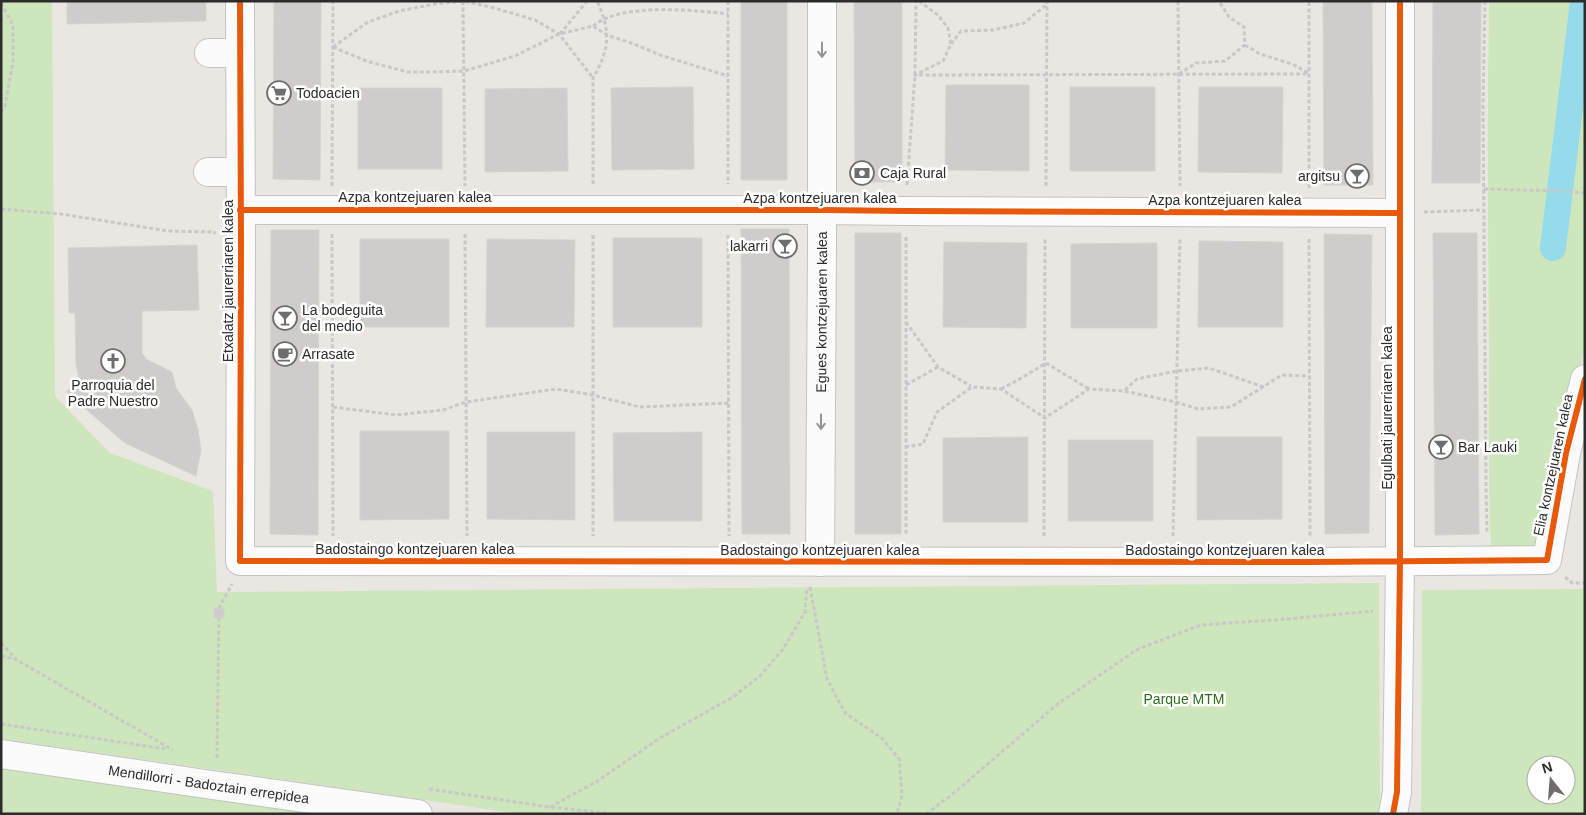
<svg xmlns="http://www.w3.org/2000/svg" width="1586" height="815" font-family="Arial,sans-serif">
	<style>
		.green { fill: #cee6bb; fill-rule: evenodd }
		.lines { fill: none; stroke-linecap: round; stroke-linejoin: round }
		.canal { stroke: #95dbec; stroke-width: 26 }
		.building { fill: #cfcdc9; stroke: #d5d3ce }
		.minor-casing { stroke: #c4c3c3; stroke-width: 30 }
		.path { stroke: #c8c8c7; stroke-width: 3; stroke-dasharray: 4 2.5; stroke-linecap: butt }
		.minor { stroke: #fcfbfb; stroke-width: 28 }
		.cycleway-casing { stroke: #fff; stroke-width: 9 }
		.cycleway { stroke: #e8590c; stroke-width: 6 }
		.oneway { stroke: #949494 }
		.labels { text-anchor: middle; stroke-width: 5; stroke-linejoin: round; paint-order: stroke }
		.poi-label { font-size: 14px; fill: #2c2c2c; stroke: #fff; text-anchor: start }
		.street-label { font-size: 14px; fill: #2c2c2c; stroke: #fff }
		.park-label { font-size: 14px; fill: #2f6c1a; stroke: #fff }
	</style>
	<rect width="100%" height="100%" fill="#eae7e2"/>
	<path class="green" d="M1,1H52L55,396L110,453L213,491L217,592L1379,583L1380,814H521L1,739Z
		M1489,1H1585V347L1537,546L1526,551L1491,550C1488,482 1489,414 1489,346C1488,231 1487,116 1489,1Z
		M1585,589V814H1421L1422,590ZM1536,765H1566V795H1536Z
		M1,766L327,814H1Z"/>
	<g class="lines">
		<path class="canal" d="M1553,248L1583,1"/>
	</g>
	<path class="building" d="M67,1H206V21L67,24Z
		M274,1H321L320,180L273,179Z
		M741,1H787V180H741Z
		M854,1H902V182H855Z
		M1323,1H1372L1373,185H1324Z
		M1433,1H1481L1480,183H1432Z
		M946,85H1029V171L945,170Z
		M693,87L694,169L612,170L611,88Z
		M1070,87H1155V171H1070Z
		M1199,87H1283L1282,173L1198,172Z
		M358,88H442V169H358Z
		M567,88L568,171L485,172V89Z
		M741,229H789L790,534H742Z
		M271,230H319L318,535L270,534Z
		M855,233H901V534H855Z
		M1433,233H1477L1479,534L1435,535Z
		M1324,234L1372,235L1369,533L1325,534Z
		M613,238H702V327H613Z
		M360,239H449V327H360Z
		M487,239L575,240L574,327H486Z
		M1199,241L1283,242V327H1198Z
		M944,242L1027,243L1026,328L943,327Z
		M1157,243V328H1071V244Z
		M197,245L199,310L142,311V353L146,359L172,372L176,388L192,410L198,430L201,450L196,476L125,443L66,392L80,381L76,365L75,313H69L68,248Z
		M360,431H449V519L360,520Z
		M487,432H575V520L487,519Z
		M702,432V521H614L613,433Z
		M1028,437V522H943V438Z
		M1197,437H1282V519L1197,520Z
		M1068,440H1153V521H1068Z
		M214,608H224V618H214Z"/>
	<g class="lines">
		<g class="minor-casing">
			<g id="minor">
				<path d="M240,1L241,244L240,561L1310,562L1547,560L1566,453L1585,379"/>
				<path d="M209,53H240"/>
				<path d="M208,172H240"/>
				<path d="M240,210H822L906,211L1399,213"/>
				<path id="s1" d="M820,562L822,248V1"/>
				<path id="s2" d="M1,754L212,785L418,814"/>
				<path d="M1393,814L1397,792L1400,562V1"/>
			</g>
		</g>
		<path class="path" d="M463,1L465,186
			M728,1V184
			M919,1L938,15L948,28L951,44L943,61L915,75L1309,74
			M1178,1L1180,186
			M1485,1L1483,105L1486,485L1487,534
			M1,3L13,25V62L5,106L1,111
			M593,26C598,23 602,19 607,18C638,5 694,10 728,14
			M560,34L587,1
			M951,44L961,31L993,30L1024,23L1045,6L1047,2
			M1245,45L1260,54L1292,64L1309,73
			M333,47L366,61L408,72H432L464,71L515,56L559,34L593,26L607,35L634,44L660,55L728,76
			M333,47L368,22L399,11L435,4L463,1L491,7L535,20L559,34L593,78
			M1179,74L1196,63L1225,61L1245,45L1244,27L1229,17L1219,1
			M593,184V78C610,49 611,31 597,1
			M907,185L915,75L916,1
			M332,186L333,1
			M1046,186L1047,1
			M1309,188V1
			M1484,189L1560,191L1585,193
			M1,209L61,214L168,231L214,232L215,234
			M1424,212L1484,210
			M332,234L333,536
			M465,234L467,536
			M593,235V536
			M728,235L729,536
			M906,237V535
			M1309,239L1310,536
			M906,322L938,367L971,386
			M906,385L938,367
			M1001,389L1018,380L1046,363L1089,389
			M1125,390L1137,379L1177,371L1209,368L1264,387
			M333,407L396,415L443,410L466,402L556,389L593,395L640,407L729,403
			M905,447L923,444L937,412L972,387L1001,389L1045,418L1089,389L1124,391L1176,402L1198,409L1231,407L1282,375L1309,376
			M1044,536L1045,238
			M1173,536L1180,237
			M1565,577L1572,583H1585
			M810,587L827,679L845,713L883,739L899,759L902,795L897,814
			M1,643L15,658
			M1,656L15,659L173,750
			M1,724L165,749
			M217,758L219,608L232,584
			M429,789L549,807L616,814
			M550,807L596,782L660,738L733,697L761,675L783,649L805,612L807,587
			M926,814L954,793L1059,703L1138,649L1201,625L1287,619L1373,611"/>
		<use href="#minor" class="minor"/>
		<g class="cycleway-casing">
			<path id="cycleway" d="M240,1L241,244L240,561L1310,562L1547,560L1566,453L1585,379
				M240,210H822L906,211L1399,213
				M1393,814L1397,792L1400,562V1"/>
		</g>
		<use href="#cycleway" class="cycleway"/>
	</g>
	<defs><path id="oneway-shaft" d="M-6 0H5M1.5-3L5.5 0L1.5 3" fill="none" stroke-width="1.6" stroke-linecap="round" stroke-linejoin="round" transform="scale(1.25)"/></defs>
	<g class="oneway">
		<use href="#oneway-shaft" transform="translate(822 50) rotate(90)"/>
		<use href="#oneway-shaft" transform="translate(821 422) rotate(90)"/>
	</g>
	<defs>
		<g id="supermarket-ring" transform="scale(1.25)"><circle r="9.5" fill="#fff" stroke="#6e6d6c" stroke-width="1.5"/><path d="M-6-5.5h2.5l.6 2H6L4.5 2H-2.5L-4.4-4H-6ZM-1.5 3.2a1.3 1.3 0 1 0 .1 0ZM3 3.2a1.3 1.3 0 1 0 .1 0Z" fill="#6e6d6c"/></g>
		<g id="bank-ring" transform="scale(1.25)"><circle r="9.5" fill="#fff" stroke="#6e6d6c" stroke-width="1.5"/><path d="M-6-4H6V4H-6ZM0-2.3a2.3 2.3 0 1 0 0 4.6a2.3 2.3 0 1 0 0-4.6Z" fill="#6e6d6c"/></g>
		<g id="bar-ring" transform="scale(1.25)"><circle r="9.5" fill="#fff" stroke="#6e6d6c" stroke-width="1.5"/><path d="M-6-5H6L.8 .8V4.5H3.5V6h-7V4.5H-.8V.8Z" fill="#6e6d6c"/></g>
		<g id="cafe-ring" transform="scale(1.25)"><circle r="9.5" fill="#fff" stroke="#6e6d6c" stroke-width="1.5"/><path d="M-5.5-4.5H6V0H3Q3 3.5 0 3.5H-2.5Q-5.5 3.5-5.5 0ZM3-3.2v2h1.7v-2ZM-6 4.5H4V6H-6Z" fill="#6e6d6c"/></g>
		<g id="church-ring" transform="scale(1.25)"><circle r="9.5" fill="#fff" stroke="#6e6d6c" stroke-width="1.5"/><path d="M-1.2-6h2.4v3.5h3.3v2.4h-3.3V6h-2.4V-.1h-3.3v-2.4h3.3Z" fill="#6e6d6c"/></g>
	</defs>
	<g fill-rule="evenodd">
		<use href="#supermarket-ring" x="279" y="93"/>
		<use href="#bank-ring" x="862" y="173"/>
		<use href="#bar-ring" x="1357" y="176"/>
		<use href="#bar-ring" x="785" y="246"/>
		<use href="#bar-ring" x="285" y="318"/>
		<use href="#cafe-ring" x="285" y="354"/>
		<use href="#church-ring" x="113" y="361"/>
		<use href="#bar-ring" x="1441" y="447"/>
	</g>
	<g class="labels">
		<g class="poi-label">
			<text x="296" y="98">Todoacien</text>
			<text x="880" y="178">Caja Rural</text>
			<text x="1340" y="181" text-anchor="end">argitsu</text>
			<text x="768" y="251" text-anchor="end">lakarri</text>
			<text x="302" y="315">La bodeguita<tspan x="302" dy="16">del medio</tspan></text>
			<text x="302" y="359">Arrasate</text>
			<text x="113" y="390" text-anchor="middle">Parroquia del<tspan x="113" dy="16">Padre Nuestro</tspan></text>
			<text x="1458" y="452">Bar Lauki</text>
		</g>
		<g class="street-label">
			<text x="415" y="202">Azpa kontzejuaren kalea</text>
			<text x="820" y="203">Azpa kontzejuaren kalea</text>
			<text x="1225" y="205">Azpa kontzejuaren kalea</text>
			<text transform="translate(228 281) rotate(-90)" y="5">Etxalatz jaurerriaren kalea</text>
			<text dy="5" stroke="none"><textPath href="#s1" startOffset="250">Egues kontzejuaren kalea</textPath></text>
			<text transform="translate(1387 408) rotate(-90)" y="5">Egulbati jaurerriaren kalea</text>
			<text transform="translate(1553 465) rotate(-78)" y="5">Elia kontzejuaren kalea</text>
			<text x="415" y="554">Badostaingo kontzejuaren kalea</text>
			<text x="820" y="555">Badostaingo kontzejuaren kalea</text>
			<text x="1225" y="555">Badostaingo kontzejuaren kalea</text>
			<text dy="5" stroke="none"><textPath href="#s2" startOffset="210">Mendillorri - Badoztain errepidea</textPath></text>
		</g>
		<g class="park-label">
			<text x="1184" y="704">Parque MTM</text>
		</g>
	</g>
	<rect width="1586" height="815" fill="none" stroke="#2c2c2c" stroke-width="5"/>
	<g transform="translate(1551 780) rotate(343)"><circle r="24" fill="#ffffff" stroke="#ababab"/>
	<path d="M0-4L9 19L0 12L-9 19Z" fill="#6e6d6c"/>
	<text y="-8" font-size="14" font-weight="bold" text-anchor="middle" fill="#2c2c2c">N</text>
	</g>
</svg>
